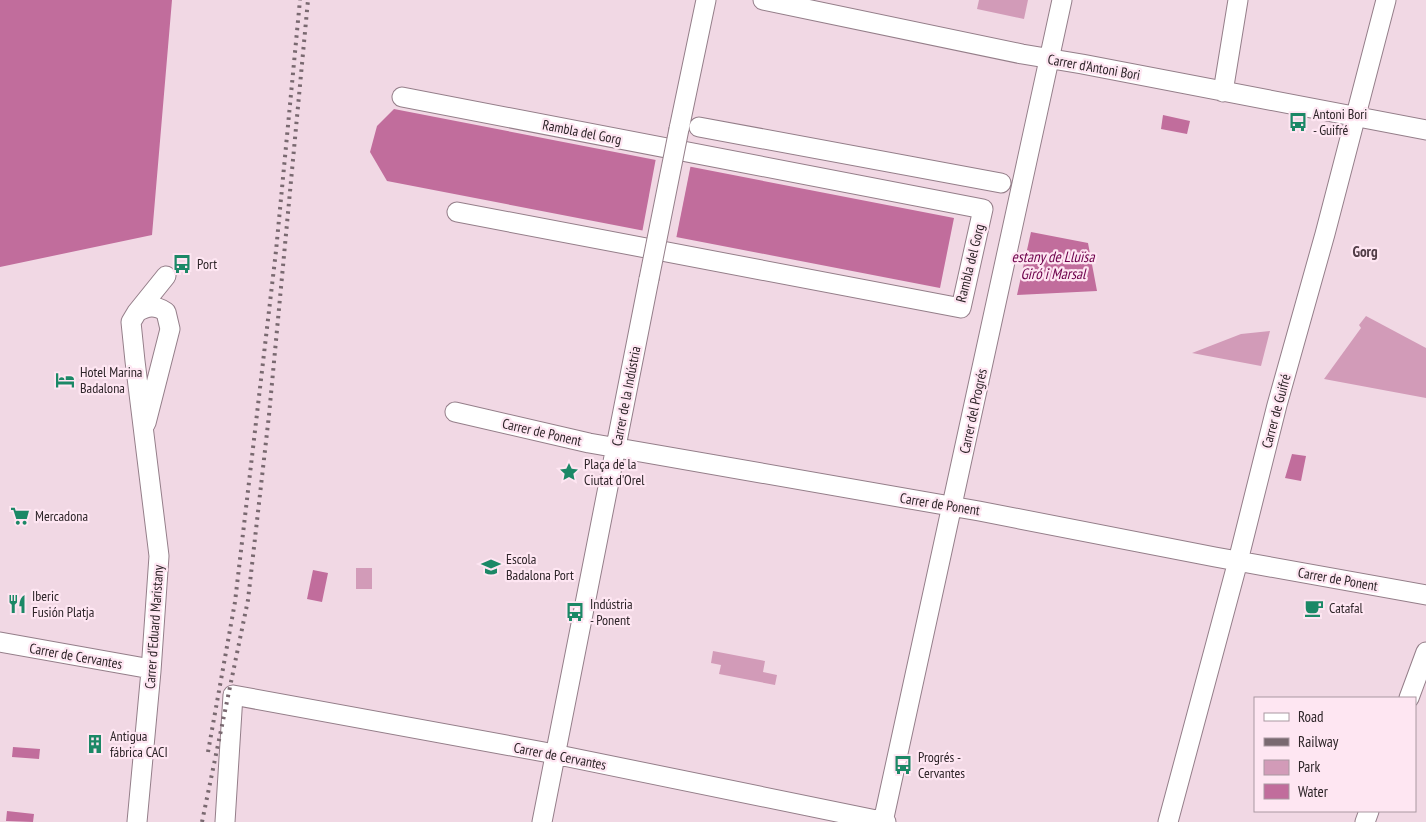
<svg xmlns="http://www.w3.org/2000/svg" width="1426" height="822" font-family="'PT Sans Narrow',sans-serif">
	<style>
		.green { fill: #d29bb8 }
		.water { fill: #c16d9c }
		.pier { fill: #f1d8e4 }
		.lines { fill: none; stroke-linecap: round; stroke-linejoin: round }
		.minor-casing { stroke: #947e89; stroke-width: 21 }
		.minor { stroke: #fff; stroke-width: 19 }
		.rail { stroke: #796970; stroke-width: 4; stroke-dasharray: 2.5 5; stroke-linecap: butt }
		.minor-bridge-casing { stroke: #947e89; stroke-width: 21; stroke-linecap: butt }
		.minor-bridge { stroke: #fff; stroke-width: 19 }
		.labels { text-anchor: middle; stroke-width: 4.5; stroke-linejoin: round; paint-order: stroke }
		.street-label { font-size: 14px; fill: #2d2428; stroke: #fee6f2 }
		.poi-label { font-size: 14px; fill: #2d2428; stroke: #fee6f2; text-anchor: start }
		.neighbourhood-label { font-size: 15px; font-weight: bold; fill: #513d47; stroke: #fee6f2 }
		.water-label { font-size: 15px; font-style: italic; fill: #6d014b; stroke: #fee6f2 }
	</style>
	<rect width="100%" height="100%" fill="#f1d8e4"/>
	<path class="green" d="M979,0H1028L1024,19L977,9Z
		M1366,316L1426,348V398L1324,379L1361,328L1359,325Z
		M1270,331L1261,366L1192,353L1241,334Z
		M356,568H372V589H356Z
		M713,651L765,661L763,672L777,675L775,685L719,674L721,665L711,663Z"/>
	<path class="water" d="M0,0H172L152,235L0,267Z
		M394,109L954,218L940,288L387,181L370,152L377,126Z
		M1163,115L1190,121L1187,134L1161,129Z
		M1031,232L1088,243L1097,291L1017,295Z
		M1292,454L1306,456L1301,481L1285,478Z
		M313,570L328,573L322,602L307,599Z
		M13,747L40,749L39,759L12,757Z
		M7,811L34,814L33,822L6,821Z"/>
	<path class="pier" d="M656,158L691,164L676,239L642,233Z"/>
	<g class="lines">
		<g class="minor-casing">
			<path id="minor" d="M763,0L1022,54L1082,64L1426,130
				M1223,92L1238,0
				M402,97L983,209L961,308L457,212
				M699,127L1001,183
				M679,129L706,0
				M137,312C148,306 155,305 166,312L170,329L146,423
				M455,412L589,443L979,511L1215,557L1426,595
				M0,642L151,669
				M1409,698L1426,652
				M137,822L151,671L159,556L135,361L131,322L137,312L166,276
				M225,822L233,695L544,752L886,822
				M542,822L649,279
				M883,822L1062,0
				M1168,822L1238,561L1277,405L1325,234L1386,0
				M1365,822L1369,811"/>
		</g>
		<use href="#minor" class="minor"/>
		<path class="rail" d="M208,752L235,602L276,251L300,0
			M202,822L248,600L269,415L308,0"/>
		<g class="minor-bridge-casing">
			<path id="minor-bridge" d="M649,279L679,129"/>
		</g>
		<use href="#minor-bridge" class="minor-bridge"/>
	</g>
	<defs>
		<g id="bus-bare" transform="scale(1.5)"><path d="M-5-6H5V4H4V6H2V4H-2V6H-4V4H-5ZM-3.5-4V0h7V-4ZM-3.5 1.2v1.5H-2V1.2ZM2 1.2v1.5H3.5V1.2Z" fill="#1b8866" stroke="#fee6f2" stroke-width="2.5" paint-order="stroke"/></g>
		<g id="hotel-bare" transform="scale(1.5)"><path d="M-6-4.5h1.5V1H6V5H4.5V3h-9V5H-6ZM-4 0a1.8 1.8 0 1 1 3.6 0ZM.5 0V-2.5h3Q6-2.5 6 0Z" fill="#1b8866" stroke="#fee6f2" stroke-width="2.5" paint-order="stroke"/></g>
		<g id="sight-bare" transform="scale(1.5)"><path d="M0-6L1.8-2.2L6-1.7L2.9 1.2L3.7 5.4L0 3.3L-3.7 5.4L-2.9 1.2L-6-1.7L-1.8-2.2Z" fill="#1b8866" stroke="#fee6f2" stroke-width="2.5" paint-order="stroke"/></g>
		<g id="supermarket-bare" transform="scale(1.5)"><path d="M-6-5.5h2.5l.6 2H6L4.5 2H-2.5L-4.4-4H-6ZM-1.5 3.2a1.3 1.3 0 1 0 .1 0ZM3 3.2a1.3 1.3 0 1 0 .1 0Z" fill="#1b8866" stroke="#fee6f2" stroke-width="2.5" paint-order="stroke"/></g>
		<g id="school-bare" transform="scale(1.5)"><path d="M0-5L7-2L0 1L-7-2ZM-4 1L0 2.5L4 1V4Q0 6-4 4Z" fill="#1b8866" stroke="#fee6f2" stroke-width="2.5" paint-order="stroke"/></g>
		<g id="restaurant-bare" transform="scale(1.5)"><path d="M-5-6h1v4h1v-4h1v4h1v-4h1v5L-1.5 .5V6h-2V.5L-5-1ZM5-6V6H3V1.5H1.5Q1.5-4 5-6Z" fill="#1b8866" stroke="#fee6f2" stroke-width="2.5" paint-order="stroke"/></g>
		<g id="cafe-bare" transform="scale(1.5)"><path d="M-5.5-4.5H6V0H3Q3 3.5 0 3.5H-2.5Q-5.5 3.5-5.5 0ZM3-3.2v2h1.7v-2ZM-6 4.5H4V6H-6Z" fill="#1b8866" stroke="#fee6f2" stroke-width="2.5" paint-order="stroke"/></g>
		<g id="building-bare" transform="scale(1.5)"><path d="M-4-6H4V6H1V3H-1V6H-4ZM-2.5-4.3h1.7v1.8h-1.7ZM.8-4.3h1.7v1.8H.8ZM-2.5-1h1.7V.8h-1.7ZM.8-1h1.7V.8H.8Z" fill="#1b8866" stroke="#fee6f2" stroke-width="2.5" paint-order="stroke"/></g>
	</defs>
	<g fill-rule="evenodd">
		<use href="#bus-bare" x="1298" y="122"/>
		<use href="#bus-bare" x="182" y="264"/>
		<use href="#hotel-bare" x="65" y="380"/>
		<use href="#sight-bare" x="569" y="472"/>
		<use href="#supermarket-bare" x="20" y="516"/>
		<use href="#school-bare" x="491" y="567"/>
		<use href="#restaurant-bare" x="17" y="604"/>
		<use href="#cafe-bare" x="1314" y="608"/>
		<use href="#bus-bare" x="575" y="612"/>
		<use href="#building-bare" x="95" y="744"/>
		<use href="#bus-bare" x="903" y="765"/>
	</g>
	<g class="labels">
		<g class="street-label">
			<text transform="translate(1094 67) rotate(10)" y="5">Carrer d'Antoni Bori</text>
			<text transform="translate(582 132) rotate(11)" y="5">Rambla del Gorg</text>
			<text transform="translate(970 263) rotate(-76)" y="5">Rambla del Gorg</text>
			<text transform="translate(626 396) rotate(-79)" y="5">Carrer de la Indústria</text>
			<text transform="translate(973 411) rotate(-78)" y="5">Carrer del Progrés</text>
			<text transform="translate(1276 411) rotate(-75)" y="5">Carrer de Guifré</text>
			<text transform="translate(542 432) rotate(13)" y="5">Carrer de Ponent</text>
			<text transform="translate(940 504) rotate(9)" y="5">Carrer de Ponent</text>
			<text transform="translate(1338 579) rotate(10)" y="5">Carrer de Ponent</text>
			<text transform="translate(154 627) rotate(-86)" y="5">Carrer d'Eduard Maristany</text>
			<text transform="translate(76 656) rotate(10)" y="5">Carrer de Cervantes</text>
			<text transform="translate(560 756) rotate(11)" y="5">Carrer de Cervantes</text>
		</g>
		<g class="poi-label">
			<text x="1313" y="119">Antoni Bori<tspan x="1313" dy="16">- Guifré</tspan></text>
			<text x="197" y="269">Port</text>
			<text x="80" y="377">Hotel Marina<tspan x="80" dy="16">Badalona</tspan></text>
			<text x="584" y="469">Plaça de la<tspan x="584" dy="16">Ciutat d'Orel</tspan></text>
			<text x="35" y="521">Mercadona</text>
			<text x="506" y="564">Escola<tspan x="506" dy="16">Badalona Port</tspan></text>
			<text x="32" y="601">Iberic<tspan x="32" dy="16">Fusión Platja</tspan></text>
			<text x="590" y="609">Indústria<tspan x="590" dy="16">- Ponent</tspan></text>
			<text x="1329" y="613">Catafal</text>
			<text x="110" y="741">Antigua<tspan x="110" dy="16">fábrica CACI</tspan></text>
			<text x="918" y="762">Progrés -<tspan x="918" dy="16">Cervantes</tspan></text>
		</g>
		<g class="neighbourhood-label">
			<text x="1365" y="257">Gorg</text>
		</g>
		<g class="water-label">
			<text x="1053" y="262">estany de Lluïsa<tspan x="1053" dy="17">Giró i Marsal</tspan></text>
		</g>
	</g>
	<rect x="1254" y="697" width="162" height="115" fill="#fee6f2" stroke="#aa98a1"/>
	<rect x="1264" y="713" width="25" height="8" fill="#ffffff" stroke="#aa98a1"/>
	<text x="1298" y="722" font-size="15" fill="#2d2428">Road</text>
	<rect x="1264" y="738" width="25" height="8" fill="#796970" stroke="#aa98a1"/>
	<text x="1298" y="747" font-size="15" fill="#2d2428">Railway</text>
	<rect x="1264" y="760" width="25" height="15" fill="#d29bb8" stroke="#aa98a1"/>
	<text x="1298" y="772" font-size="15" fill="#2d2428">Park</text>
	<rect x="1264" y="784" width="25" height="15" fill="#c16d9c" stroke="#aa98a1"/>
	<text x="1298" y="797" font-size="15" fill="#2d2428">Water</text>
</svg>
